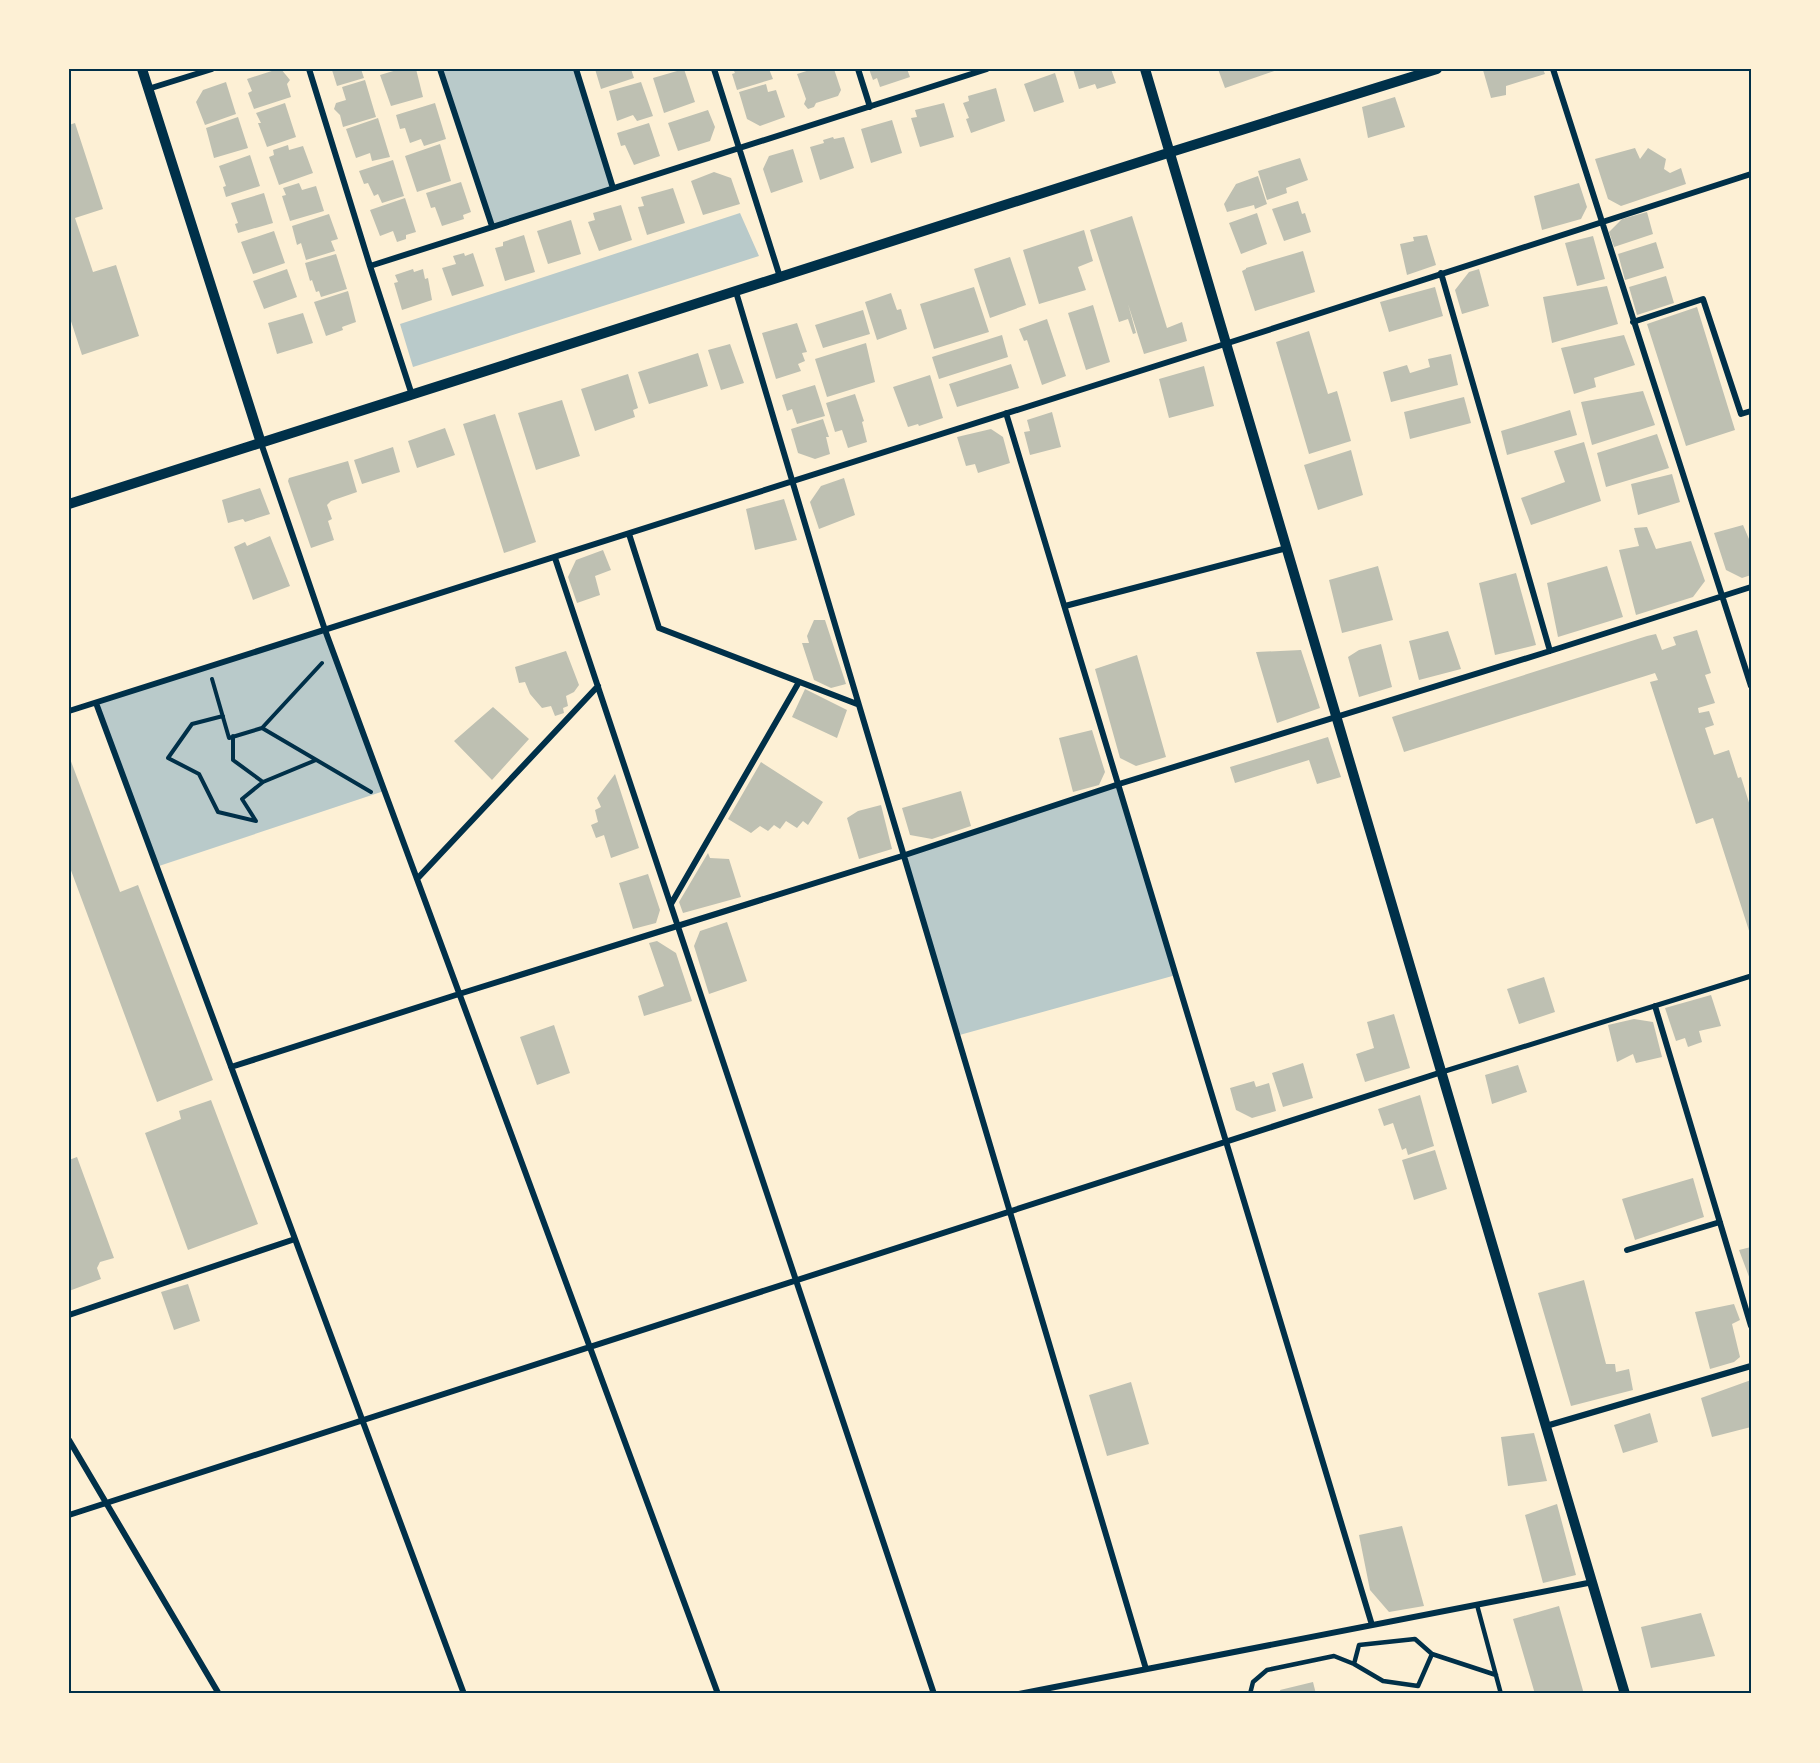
<svg xmlns="http://www.w3.org/2000/svg" width="1820" height="1763" font-family="Commissioner,sans-serif">
	<style>
		.green { fill: #b9caca }
		.building { fill: #bec0b2 }
		.lines { fill: none; stroke-linecap: round; stroke-linejoin: round }
		.path { stroke: #003049; stroke-width: 4 }
		.service { stroke: #003049; stroke-width: 4.5 }
		.pedestrian { stroke: #003049; stroke-width: 5 }
		.minor { stroke: #003049; stroke-width: 6 }
		.tertiary { stroke: #003049; stroke-width: 10 }
		.neatline { fill: none; stroke: #003049; stroke-width: 2 }
	</style>
	<rect width="100%" height="100%" fill="#fdf0d5"/>
	<path class="green" d="M440,69H576L613,188L492,226Z
		M740,213L759,256L413,367L400,324Z
		M325,630L384,791L156,867L96,703Z
		M1119,784L1176,975L956,1036L902,856Z"/>
	<path class="building" d="M278,69H281L290,80L287,84L291,97L254,109L248,93L252,91L247,79Z
		M336,69H361L364,78L337,86L332,70Z
		M400,69H416L423,97L391,106L380,75Z
		M595,69H631L634,78L601,89Z
		M684,69L695,102L664,113L653,78Z
		M733,69H769L773,79L737,90L732,74L735,73Z
		M813,69H834L841,90L838,96L816,103L814,107L808,109L804,104L806,99L797,74Z
		M869,69H907L910,77L880,87L877,78L873,80Z
		M1073,69H1111L1116,83L1097,89L1095,84L1079,89Z
		M1218,69H1280L1225,88Z
		M1486,69H1543L1545,74L1506,86V95L1491,98L1483,70Z
		M1055,73L1064,102L1034,112L1024,84Z
		M365,80L376,117L343,127L340,115L334,109L336,103L346,100L342,87Z
		M226,82L236,114L205,125L196,102L203,90Z
		M641,82L653,116L637,121L633,115L617,121L609,91Z
		M766,84L768,92L776,90L785,117L760,126L747,119L739,92Z
		M996,88L1005,121L971,133L966,119L969,118L963,103L969,101L968,96Z
		M1395,97L1405,127L1368,138L1362,107Z
		M285,103L296,137L267,147L258,123H261L256,113Z
		M435,103L446,139L424,146L421,139L410,143L405,128L400,129L396,115Z
		M944,103L954,137L920,147L911,118L917,117L915,110Z
		M708,110L715,127L710,141L678,151L668,123Z
		M238,117L248,148L214,158L206,128Z
		M378,118L390,157L372,161L370,153L356,158L346,129Z
		M892,120L902,153L871,163L861,129Z
		M75,123L103,209L75,218L93,272L116,265L139,336L82,355L69,315V125Z
		M649,123L660,156L634,165L625,145L621,146L617,133Z
		M833,137L834,139L844,137L854,168L820,180L810,147L824,143L823,140Z
		M440,144L451,181L417,192L405,156Z
		M288,145L289,150L303,146L313,173L279,185L269,157L274,155L273,150Z
		M1635,148L1640,159L1648,148L1666,159L1664,169L1670,173L1681,168L1686,184L1621,206L1608,199L1595,159Z
		M793,149L803,182L771,193L763,169L769,156Z
		M250,155L260,186L226,197L223,187L226,186L219,166Z
		M1300,158L1308,180L1286,188L1287,193L1267,200L1258,171Z
		M393,160L404,196L382,203L378,194L374,196L368,183L364,184L359,171Z
		M714,172L731,178L740,204L703,215L691,181Z
		M1258,176L1267,204L1255,209L1254,205L1227,212L1224,204L1236,184Z
		M461,182L471,212L463,215L464,219L442,226L435,207L431,208L426,193Z
		M299,183L302,190L316,186L324,211L290,221L282,196L286,195L283,188Z
		M1579,183L1587,207L1581,219L1542,230L1534,196Z
		M673,188L685,223L647,235L638,207L644,206L641,197Z
		M264,193L273,223L238,233L235,224L238,223L231,203Z
		M405,198L416,232L406,235V239L397,242L393,231L380,236L370,210Z
		M1298,201L1302,214L1305,213L1311,232L1284,241L1272,209Z
		M621,205L632,240L599,251L588,222L595,220L593,213Z
		M1647,212L1653,234L1614,247L1609,232L1622,219Z
		M1257,213L1267,244L1241,254L1229,223Z
		M329,214L338,239L331,241L335,251L306,260L301,243L297,245L292,226Z
		M1132,216L1167,328L1182,322L1187,341L1144,354L1128,304L1136,333L1133,334L1128,319L1119,322L1090,230Z
		M571,220L581,254L548,264L537,231Z
		M1084,230L1093,261L1078,267L1086,290L1039,304L1023,250Z
		M274,231L285,263L253,274L241,242Z
		M524,235L535,272L505,281L495,248L503,246V242Z
		M1427,235L1436,265L1407,275L1400,244L1414,241L1413,237Z
		M1593,236L1605,279L1577,286L1565,243Z
		M1656,242L1664,268L1625,280L1618,254Z
		M1303,251L1315,292L1255,311L1242,271L1246,269V268Z
		M464,253L465,256L473,253L484,286L452,296L442,268L456,264L453,256Z
		M336,254L347,289L321,297L319,291L316,292L312,280L310,281L305,263Z
		M1010,257L1026,305L990,318L974,269Z
		M287,269L297,297L264,309L253,281Z
		M413,269L414,272L423,269L425,279L428,278L432,300L402,310L394,283L398,282L395,275Z
		M1479,269L1489,306L1462,314L1455,290L1469,272Z
		M1666,276L1674,303L1637,315L1629,287Z
		M1607,286L1618,324L1552,343L1543,297Z
		M974,287L989,332L934,349L920,304Z
		M1435,287L1443,316L1389,332L1380,302Z
		M348,291L356,322L342,327L343,330L326,336L314,302Z
		M891,293L897,310L901,309L907,329L877,340L865,302Z
		M1093,305L1110,362L1086,370L1068,313Z
		M1697,307L1735,430L1686,446L1647,324Z
		M863,310L870,334L823,348L815,325Z
		M303,313L313,343L277,354L268,323Z
		M1047,319L1066,376L1042,385L1027,340L1024,341L1019,329Z
		M797,323L807,352L802,353L805,361L798,364L801,371L776,379L762,333Z
		M1309,331L1328,394L1337,391L1351,441L1309,454L1276,342Z
		M1002,335L1008,357L939,379L932,357Z
		M1624,335L1635,365L1594,378L1596,387L1574,394L1561,348Z
		M866,343L875,382L827,397L815,359Z
		M730,344L744,383L721,390L708,350Z
		M698,353L708,386L649,404L638,372Z
		M1451,354L1458,385L1391,402L1383,372L1407,365L1410,373L1430,367L1428,359Z
		M1011,364L1019,388L957,407L949,384Z
		M1204,366L1214,406L1169,418L1159,379Z
		M628,374L638,408L633,410L635,417L595,431L581,389Z
		M930,375L943,418L919,426L918,424L908,427L893,387Z
		M815,385L825,416L797,424L792,409L787,411L782,395Z
		M1643,391L1655,425L1592,445L1581,402Z
		M855,394L864,421L862,422L867,442L848,448L842,430L835,432L826,403Z
		M1464,397L1471,423L1410,439L1404,412Z
		M562,400L580,456L536,470L518,413Z
		M1570,410L1577,435L1507,455L1501,431Z
		M1052,412L1061,447L1030,455L1024,432L1030,431L1027,420Z
		M495,414L536,542L504,553L463,424Z
		M823,419L829,437H826L830,454L815,459L798,453L791,429Z
		M445,428L455,455L417,468L408,441Z
		M991,429L1003,437L1010,463L978,473L975,464L966,466L957,437Z
		M1657,434L1669,468L1606,487L1597,453Z
		M1584,442L1601,501L1531,525L1521,498L1565,482L1554,451Z
		M393,447L400,472L362,484L354,460Z
		M1351,450L1363,495L1318,510L1304,465Z
		M348,461L357,492L331,501L327,505L332,519L328,521L334,540L311,548L288,481L289,478Z
		M1672,474L1680,502L1638,515L1631,484Z
		M844,478L855,515L819,529L810,502L821,486Z
		M260,488L270,514L245,522L243,519L228,523L222,500Z
		M784,499L797,540L755,550L746,509Z
		M1743,525L1749,539L1751,538V575L1742,578L1726,570L1714,533Z
		M1647,527L1656,549L1691,541L1705,581L1693,597L1636,615L1619,550L1639,546L1634,528Z
		M270,536L290,586L253,600L234,547L245,542L247,546Z
		M603,550L611,570L595,576L600,595L577,603L568,577L576,560Z
		M1378,566L1393,620L1342,633L1329,580Z
		M1607,566L1623,617L1558,637L1547,583Z
		M1516,573L1536,645L1495,655L1479,583Z
		M814,620H825L846,684L831,688L814,680L802,643H809L807,636Z
		M1697,630L1711,673L1705,675L1715,703L1698,708L1699,713L1709,711L1714,725L1705,728L1714,755L1729,750L1738,778L1741,777L1751,809V937L1713,818L1696,824L1650,682L1658,680L1655,673L1404,752L1392,717L1647,636L1656,634L1662,650L1676,645L1673,637Z
		M1448,631L1461,669L1419,680L1409,641Z
		M1381,644L1392,687L1359,697L1348,657L1359,650Z
		M1301,650L1320,708L1277,723L1256,652Z
		M566,651L579,685L574,692L566,696L568,706L563,708L564,713L555,716L551,706L542,708L530,694L525,682L519,683L515,667Z
		M1137,655L1166,757L1136,766L1120,758L1095,669Z
		M805,689L847,710L837,738L792,717Z
		M493,707L529,739L492,780L454,741Z
		M1092,730L1105,772L1099,785L1073,792L1059,738Z
		M1328,737L1341,777L1317,784L1309,760L1235,783L1230,767Z
		M69,756L120,892L138,885L213,1080L157,1102L69,865Z
		M761,762L823,802L808,825L803,821L797,828L786,821L780,829L774,825L768,831L760,826L751,833L728,819Z
		M615,774L639,848L611,858L604,835L596,838L591,825L598,822L595,810L601,807L597,798Z
		M961,791L971,826L932,839L910,835L902,808Z
		M881,805L892,849L859,859L847,818L858,811Z
		M708,853L710,858L729,859L741,897L683,913L679,902Z
		M648,874L660,910L656,923L633,929L619,883Z
		M727,922L747,981L709,994L694,946L700,931Z
		M657,941L676,953L692,1001L644,1016L638,996L664,986L649,943Z
		M1544,977L1555,1012L1519,1024L1507,989Z
		M1711,995L1721,1026L1699,1031L1702,1042L1688,1047L1685,1038L1676,1041L1665,1008Z
		M1394,1014L1410,1068L1365,1082L1356,1054L1374,1048L1367,1022Z
		M1634,1019L1653,1022L1662,1057L1636,1063L1633,1054L1617,1062L1608,1025Z
		M554,1025L570,1073L537,1085L520,1037Z
		M1303,1063L1313,1098L1283,1107L1272,1073Z
		M1518,1065L1527,1092L1492,1104L1485,1075Z
		M1254,1081L1256,1087L1269,1083L1276,1111L1252,1118L1236,1110L1230,1088Z
		M1420,1095L1434,1146L1408,1155L1406,1148L1402,1150L1393,1123L1384,1126L1378,1109Z
		M211,1100L258,1224L188,1250L145,1133L181,1119L179,1111Z
		M1435,1150L1447,1189L1414,1200L1402,1160Z
		M77,1157L114,1258L100,1262L97,1268L101,1279L69,1291V1160Z
		M1693,1178L1704,1217L1635,1240L1622,1199Z
		M1751,1247V1282L1739,1250Z
		M1584,1280L1606,1364H1615L1616,1372L1629,1369L1633,1390L1571,1406L1538,1293Z
		M188,1284L200,1321L174,1330L161,1292Z
		M1734,1304L1740,1320L1732,1324L1740,1357L1734,1362L1710,1369L1695,1312Z
		M1751,1380V1427L1712,1437L1701,1398Z
		M1131,1382L1149,1444L1107,1456L1089,1395Z
		M1650,1413L1658,1442L1623,1453L1614,1425Z
		M1534,1433L1547,1481L1508,1486L1501,1437Z
		M1557,1504L1576,1575L1543,1583L1525,1515Z
		M1402,1526L1424,1606L1389,1612L1370,1590L1359,1535Z
		M1559,1606L1584,1694H1535L1513,1619Z
		M1701,1613L1715,1656L1651,1668L1641,1627Z
		M1313,1682L1316,1694H1281L1280,1690Z"/>
	<g class="lines">
		<path class="path" d="M322,663L262,728L371,792
			M212,679L229,738L262,728
			M223,716L192,724L168,758L199,774L218,812L256,821L242,799L263,782L316,760
			M233,736V760L263,782"/>
		<path class="service" d="M1477,1605L1501,1694
			M1432,1654L1418,1686L1383,1681L1354,1664L1359,1645L1415,1639L1432,1654L1496,1675
			M1250,1694L1253,1682L1267,1670L1334,1656L1354,1664"/>
		<path class="pedestrian" d="M1442,1072L1751,976"/>
		<path class="minor" d="M309,69L370,266L412,395
			M440,69L492,226
			M576,69L613,188
			M714,69L780,277
			M858,69L870,107
			M1553,69L1751,686
			M148,89L212,69
			M370,266L987,69
			M1441,273L1550,651
			M736,292L1146,1669
			M1633,322L1703,299L1741,414L1751,411
			M1006,413L1372,1625
			M261,443L325,630L718,1694
			M629,534L659,628L857,704
			M555,558L934,1694
			M1065,606L1287,548
			M96,703L464,1694
			M69,711L1228,343L1751,174
			M417,879L598,686
			M671,904L799,682
			M1655,1006L1751,1326
			M231,1067L459,994L902,856L1119,784L1550,651L1751,587
			M1627,1250L1720,1222
			M69,1315L295,1239
			M1546,1426L1751,1366
			M69,1440L219,1694
			M69,1515L1442,1072
			M1019,1694L1593,1582"/>
		<path class="tertiary" d="M142,69L261,443
			M1145,69L1625,1694
			M69,504L1171,152L1437,69"/>
	</g>
	<rect width="1820" height="1763" fill="none" stroke="#fdf0d5" stroke-width="141"/>
	<rect x="70" y="70" width="1680" height="1622" class="neatline"/>
</svg>
